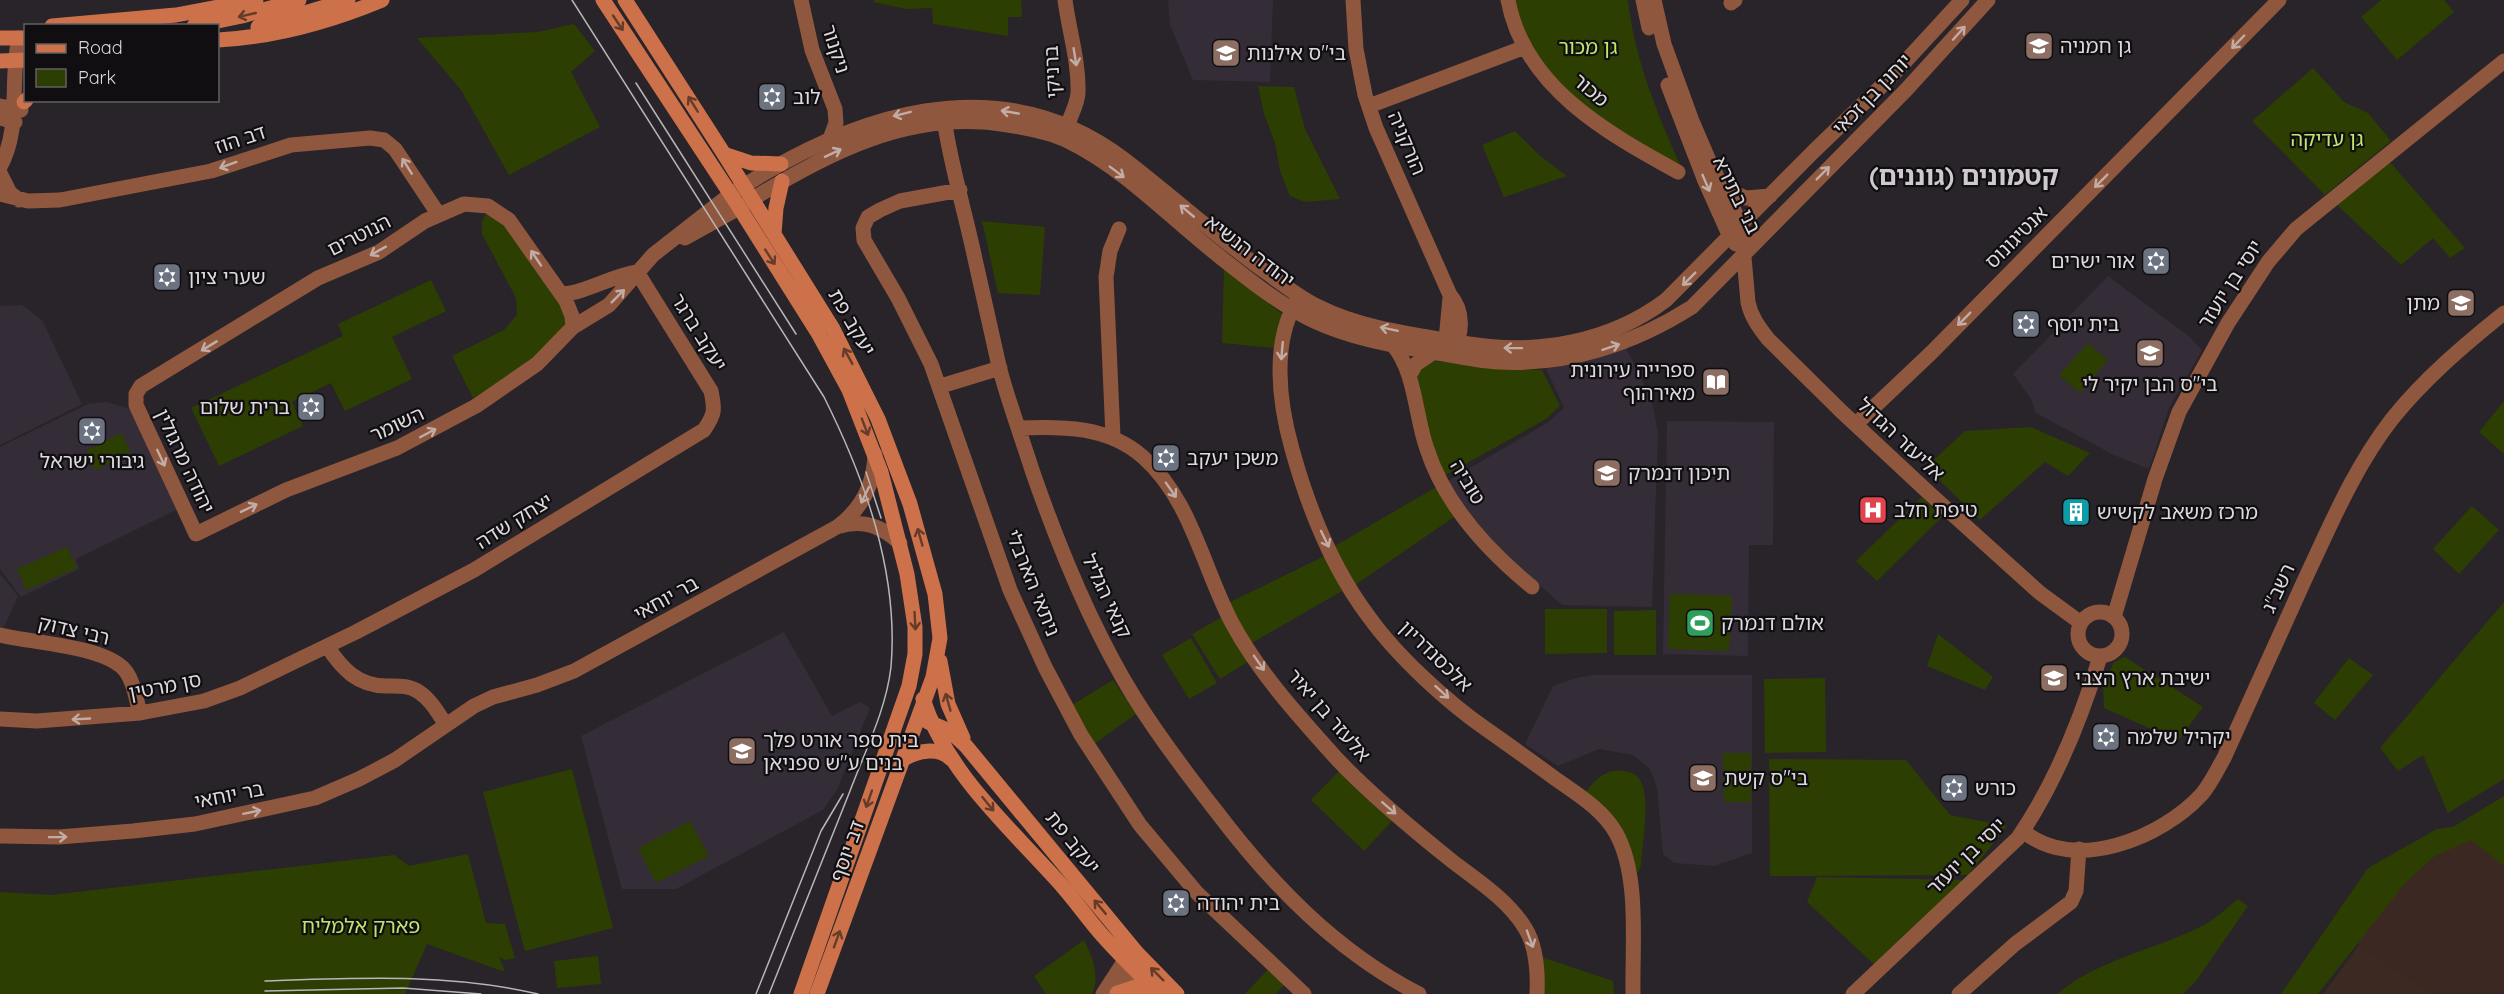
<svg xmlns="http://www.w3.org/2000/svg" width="2504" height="994" font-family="Quicksand,'Noto Sans Hebrew',sans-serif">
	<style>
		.commercial { fill: #3b2823 }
		.industrial { fill: #3b2922 }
		.built { fill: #342d37 }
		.green { fill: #2d3e02 }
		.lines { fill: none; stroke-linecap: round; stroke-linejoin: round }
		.minor { stroke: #90573f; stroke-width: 15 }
		.tertiary { stroke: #90573f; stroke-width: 15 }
		.secondary { stroke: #cc7149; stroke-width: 15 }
		.tram { stroke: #b8b6b9; stroke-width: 1.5 }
		.oneway { stroke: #653b2a }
		.oneway2 { stroke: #c1aca6 }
		.labels { text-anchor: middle; stroke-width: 4.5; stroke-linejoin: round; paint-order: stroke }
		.poi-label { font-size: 20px; fill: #dcdadd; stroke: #100e10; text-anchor: start }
		.park-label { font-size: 20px; fill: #bde76d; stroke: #100e10 }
		.street-label { font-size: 20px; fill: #dcdadd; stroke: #100e10 }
		.district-label { font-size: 26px; font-weight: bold; fill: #cec9cf; stroke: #100e10 }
	</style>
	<rect width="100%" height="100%" fill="#282429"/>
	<path class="commercial" d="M2475,839L2504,862V994H2434L2359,945L2355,940L2405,879L2446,843Z"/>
	<path class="industrial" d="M2359,945L2434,994H2323Z"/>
	<path class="built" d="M1168,0H1273L1270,82L1193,80L1170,25Z
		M2108,276L2191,338L2202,350L2169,408L2149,469L2114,455L2036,413L2031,399L2013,374Z
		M22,305L42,320L82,404L0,445V306Z
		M1626,348L1651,398L1658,432L1652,607L1562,605L1501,551L1444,483L1547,423L1564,408L1546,368Z
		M107,402L133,410L178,509L76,559L79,569L21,597L0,569V447L88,404Z
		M1667,421L1774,422L1773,545H1749L1748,656L1663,654Z
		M0,574L18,596L2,631H0Z
		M784,632L832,716L860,702L870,708L837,790L823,810L676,889H622L581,736Z
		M1593,675H1752V853L1714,866L1674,863L1663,854L1657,787L1650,769L1633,755L1599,749L1558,766L1525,744L1553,686L1576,678Z"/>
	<path class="green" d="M875,0H1021L1022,17H1008V36L933,24L932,8L906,9L873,2Z
		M1512,0H1628C1634,58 1658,115 1681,167L1591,115L1539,64Z
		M2381,0H2444L2454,12L2397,60L2361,17Z
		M574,24L595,51L571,72L600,127L509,175L461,90L417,38L538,32Z
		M2313,68L2344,102L2368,113L2391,141L2325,195L2252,121Z
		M1258,86L1294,87L1305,129L1340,199L1305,202L1290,196L1280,171L1275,143L1264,114Z
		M1515,131L1540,156L1567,176L1504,197L1482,145Z
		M2390,162L2465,248L2450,258L2433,238L2401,265L2336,204Z
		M489,209L504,220L562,304L566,317V330L523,367L473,398L452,356L504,330L517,315L516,298L482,234V221Z
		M982,221L1045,227L1040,295L998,293Z
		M1224,269L1285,316L1275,348L1222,343Z
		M431,280L446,311L392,337L412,379L345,411L331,383L292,402L303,426L219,466L191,408L343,336L338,324Z
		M2088,343L2108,360L2080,393L2059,375Z
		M1437,361L1499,368L1542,370L1560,406L1546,419L1444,476C1436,456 1410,393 1418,374C1421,366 1429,363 1437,361Z
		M2504,401V454L2479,432Z
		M2031,427L2090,453L2068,476L2045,462L1980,520L1926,467L1965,431Z
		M121,433L131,452L95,470L86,451Z
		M1438,486L1457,515L1355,585L1333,547Z
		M1922,497L1942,517L1877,581L1856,561Z
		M2472,506L2499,530L2459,574L2433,549Z
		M67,547L77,568L26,590L17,569Z
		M1329,554L1349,587L1250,644L1228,603Z
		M1670,594L1732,596L1729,651L1668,649Z
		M2504,602V779L2448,813L2423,755L2398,771L2380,748Z
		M1545,609H1607V653L1545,654Z
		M1656,610V655H1614V611Z
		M1222,617L1249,661L1220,679L1192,634Z
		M1938,634L1993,677L1985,690L1927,666Z
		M1191,638L1217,683L1189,699L1162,655Z
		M2125,657L2203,707L2178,741L2104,708L2103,685L2114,662Z
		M2349,658L2373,675L2335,720L2314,703Z
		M1825,678L1826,752L1765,753L1764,679Z
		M1113,680L1136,714L1091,746L1070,706Z
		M1723,753H1751V802H1724Z
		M1769,759L1906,760L1950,815L2007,826L1968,875L1770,876Z
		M572,769L613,928L525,951L483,792Z
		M1341,769L1394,819L1364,851L1311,800Z
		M1619,770C1627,772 1636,772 1640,780C1651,798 1642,844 1641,865L1638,873L1584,794C1595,781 1601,772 1619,770Z
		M2504,796V866L2471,840L2435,856L2406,882L2318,994H2281L2368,868L2437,829L2453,827Z
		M690,821L709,856L656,883L638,848Z
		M468,854L486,923L505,924L515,958L505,960L499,957L505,972L427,944L405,994H0V892L51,895L394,855L409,866Z
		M1817,877L1967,880L1879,969L1807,902Z
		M2238,899L2248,906L2196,981L2183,994H2057C2097,960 2154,950 2200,927C2214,921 2226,908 2238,899Z
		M1084,940C1093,958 1100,975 1092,994H1046L1034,976Z
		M598,956L601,984L557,988L554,961Z
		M1539,956L1613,981L1614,994H1542Z
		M1271,966L1286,983L1276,994H1245Z"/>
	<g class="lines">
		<path class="minor" d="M801,0L812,50L835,109L836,123L830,139
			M1065,0C1069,31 1079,61 1078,93C1077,109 1065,122 1066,138
			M1353,0L1356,49L1365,95L1376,128L1450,295C1464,311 1463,334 1452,352
			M1508,0C1524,87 1607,133 1678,172
			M1731,3L1735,0
			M0,106L21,110
			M1369,106L1525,47
			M943,112C949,160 965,211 975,259C983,295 991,330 999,366C1008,401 1021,435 1032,470C1059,548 1091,627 1134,697C1159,737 1187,774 1216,811C1272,885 1336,951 1419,994
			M0,118L15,122
			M0,167C22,127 9,81 19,38
			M0,173L10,193L19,200
			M960,190L900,201L880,210L868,217L863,228L864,240L898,298L931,364L1010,590L1045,667L1081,735L1140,825L1197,893L1304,994
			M0,194L28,201L60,200L211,171L291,145L370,138L384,140L395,149L439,215
			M685,238L739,208
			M561,294C586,293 611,276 637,272
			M1298,299C1271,341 1279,403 1292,449C1308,507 1332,568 1369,617C1397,656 1447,702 1486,729C1509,745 1531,761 1553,777C1575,793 1602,808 1616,833C1640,876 1632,946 1633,994
			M573,327L572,316L566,301L509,220L488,206L464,204L425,221L379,252L318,278L141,386L136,394V405L196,534L286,490L397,448L476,406L537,364L573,327L609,305L653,255L731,194
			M1393,345C1416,373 1415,416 1427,449C1445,505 1488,551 1532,587
			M1449,351L1446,340L1450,298
			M1409,376L1416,364L1434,352
			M941,386L1000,368
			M1856,424L1931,353L2279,0
			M1018,428C1062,426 1108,426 1143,457C1191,499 1203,568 1232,623C1259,673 1299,717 1337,759C1372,796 1412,829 1452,861C1478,881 1508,900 1525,928C1537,947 1538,972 1537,994
			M1113,437L1106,277L1110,251L1119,229
			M840,526C865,519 882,527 900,543
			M0,635C32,643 110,646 127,673C135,685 136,700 140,713
			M327,646C342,669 358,686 387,686C398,686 409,685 419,692C431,700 438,713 446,725
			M0,719L37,721L140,713L204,701L240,688L356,632L474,570L704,430C715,414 715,410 711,391L637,272
			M2023,831C2074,874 2162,838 2202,794C2211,783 2217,770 2224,758C2251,698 2278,639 2305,579C2331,524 2354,468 2392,419C2424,379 2464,345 2504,313
			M0,836L59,837L133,831L195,824L315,798L359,779L395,760L474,706L493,697L537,685L574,671L837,527C862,509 874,484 875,454
			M1103,994L1125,960
			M1115,994L1134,969L1136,958
			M1959,994L2015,944L2071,902L2076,891L2079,849"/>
		<path class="tertiary" d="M1643,0L1649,28
			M1654,0L1664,44L1692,121L1710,163L1741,224L1748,302C1751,317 1759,327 1768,339L1841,411L1929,493L2040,593L2081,623
			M1668,85L1705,181L1730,237L1736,244
			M1722,188L1746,198L1770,196
			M731,194C851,115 998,63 1125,160C1173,197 1218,238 1267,273C1284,285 1300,298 1319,307C1365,330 1420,335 1469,344C1538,355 1610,342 1666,300L1814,151L1891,77L1962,0
			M743,205C823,155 910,108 1008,125C1027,128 1050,132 1068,141C1125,169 1169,217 1219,256C1248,279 1280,305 1314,321C1350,338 1391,345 1431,352C1453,355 1476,361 1498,362C1567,366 1634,344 1692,307L1906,90L1988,0
			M2078 634a22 22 0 1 1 44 0a22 22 0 1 1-44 0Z
			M2114,617L2155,479L2179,412L2228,323L2268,262L2296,229L2504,61
			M1853,994L2018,838C2055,784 2081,719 2100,657"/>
		<path class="secondary" d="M603,0L737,204L818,333L849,390L881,472L907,574L915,627V654L909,686L801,994
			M625,0L724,154L833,329L878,419L910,504L935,594L940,638L933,677L817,994
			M52,26L176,15L256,0
			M194,26L242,16L299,0
			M258,27L348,0
			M0,38H26
			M218,40C275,37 329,22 382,0
			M0,61L26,60
			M24,102L26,100
			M724,154L751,163L781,164
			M774,234L776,208L782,181
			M940,661L948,704L963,738
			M923,699C946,771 1006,824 1055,878C1070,894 1082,911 1096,928C1116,952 1138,973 1160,994
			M928,722L950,731L966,746L1137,953L1177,994
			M902,760C916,751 938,746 951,759
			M1117,993L1135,987L1155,989"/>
		<path class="tram" d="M572,0L824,397C865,479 899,573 891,667C886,710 865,751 850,791C823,859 796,927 769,994
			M636,83L796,334
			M866,472L881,518
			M265,981C357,978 448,973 538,994
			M265,991L403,988L481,994
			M756,994L821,831L843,794"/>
	</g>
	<defs><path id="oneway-shaft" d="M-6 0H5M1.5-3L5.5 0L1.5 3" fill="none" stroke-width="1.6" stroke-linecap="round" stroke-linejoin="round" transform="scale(1.5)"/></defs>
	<g class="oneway">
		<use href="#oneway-shaft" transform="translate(247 15) rotate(167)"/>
		<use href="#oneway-shaft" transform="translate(618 23) rotate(56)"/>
		<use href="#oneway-shaft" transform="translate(693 104) rotate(-122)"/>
		<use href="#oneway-shaft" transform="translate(770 257) rotate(57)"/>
		<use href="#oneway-shaft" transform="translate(848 356) rotate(-119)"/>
		<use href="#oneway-shaft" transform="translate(865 427) rotate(69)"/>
		<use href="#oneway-shaft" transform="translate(920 537) rotate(-106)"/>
		<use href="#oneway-shaft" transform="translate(915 621) rotate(87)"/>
		<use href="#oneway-shaft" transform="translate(948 702) rotate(-106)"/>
		<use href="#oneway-shaft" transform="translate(869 799) rotate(109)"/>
		<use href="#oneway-shaft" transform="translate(988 804) rotate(51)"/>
		<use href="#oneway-shaft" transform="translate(1100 907) rotate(-130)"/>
		<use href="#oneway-shaft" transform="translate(837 939) rotate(-70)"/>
		<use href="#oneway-shaft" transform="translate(1157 974) rotate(-135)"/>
	</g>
	<g class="oneway2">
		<use href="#oneway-shaft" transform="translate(1959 33) rotate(-48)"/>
		<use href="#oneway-shaft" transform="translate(2238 42) rotate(134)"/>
		<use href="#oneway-shaft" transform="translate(1075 57) rotate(81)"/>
		<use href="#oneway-shaft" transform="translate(1010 112) rotate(-170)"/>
		<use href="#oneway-shaft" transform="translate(902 114) rotate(166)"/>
		<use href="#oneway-shaft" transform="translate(833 153) rotate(-25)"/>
		<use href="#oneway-shaft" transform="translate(228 165) rotate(160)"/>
		<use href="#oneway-shaft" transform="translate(407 166) rotate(-122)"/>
		<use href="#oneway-shaft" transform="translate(1117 172) rotate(37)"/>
		<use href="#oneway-shaft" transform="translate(1823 173) rotate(-45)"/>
		<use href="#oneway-shaft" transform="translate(2101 181) rotate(135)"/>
		<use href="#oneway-shaft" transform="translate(1706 183) rotate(67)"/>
		<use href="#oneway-shaft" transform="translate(1187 211) rotate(-140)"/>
		<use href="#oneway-shaft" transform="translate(378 251) rotate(151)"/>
		<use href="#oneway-shaft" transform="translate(536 258) rotate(-124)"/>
		<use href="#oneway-shaft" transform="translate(1689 279) rotate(135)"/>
		<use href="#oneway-shaft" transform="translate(618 296) rotate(-45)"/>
		<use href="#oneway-shaft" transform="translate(1964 319) rotate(135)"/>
		<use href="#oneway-shaft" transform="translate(1389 329) rotate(-168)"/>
		<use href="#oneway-shaft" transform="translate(209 346) rotate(149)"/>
		<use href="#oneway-shaft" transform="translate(1611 347) rotate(-18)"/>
		<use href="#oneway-shaft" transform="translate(1513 348) rotate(-179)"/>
		<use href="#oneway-shaft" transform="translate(1282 351) rotate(95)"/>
		<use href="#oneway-shaft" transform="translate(428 433) rotate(-28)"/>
		<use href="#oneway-shaft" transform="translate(161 458) rotate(65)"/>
		<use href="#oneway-shaft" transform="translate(1171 490) rotate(55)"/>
		<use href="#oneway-shaft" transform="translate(865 495) rotate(116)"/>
		<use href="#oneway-shaft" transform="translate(249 508) rotate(-26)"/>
		<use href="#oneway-shaft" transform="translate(1325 539) rotate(64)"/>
		<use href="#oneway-shaft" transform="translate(1259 663) rotate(55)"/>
		<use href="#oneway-shaft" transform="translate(1442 692) rotate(42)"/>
		<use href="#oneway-shaft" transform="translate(81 719) rotate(177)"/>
		<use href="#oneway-shaft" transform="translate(1389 808) rotate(41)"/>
		<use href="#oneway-shaft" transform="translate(252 812) rotate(-12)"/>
		<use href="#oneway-shaft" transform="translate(58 837) rotate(-1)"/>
		<use href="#oneway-shaft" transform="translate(1530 939) rotate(70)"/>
	</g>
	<defs>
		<g id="school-square" transform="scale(1.5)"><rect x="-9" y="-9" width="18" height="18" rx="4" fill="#8d6e63" stroke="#100e10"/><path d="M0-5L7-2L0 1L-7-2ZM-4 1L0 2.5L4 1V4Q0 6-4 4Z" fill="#fff"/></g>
		<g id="synagogue-square" transform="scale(1.5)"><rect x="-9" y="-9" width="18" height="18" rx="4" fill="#6b7280" stroke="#100e10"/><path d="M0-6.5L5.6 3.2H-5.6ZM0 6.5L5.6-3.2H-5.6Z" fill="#fff"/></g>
		<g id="university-square" transform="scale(1.5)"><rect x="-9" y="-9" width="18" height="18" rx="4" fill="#8d6e63" stroke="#100e10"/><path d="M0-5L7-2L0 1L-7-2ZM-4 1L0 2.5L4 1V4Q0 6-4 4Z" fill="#fff"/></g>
		<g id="library-square" transform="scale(1.5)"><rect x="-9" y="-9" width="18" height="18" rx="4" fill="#8d6e63" stroke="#100e10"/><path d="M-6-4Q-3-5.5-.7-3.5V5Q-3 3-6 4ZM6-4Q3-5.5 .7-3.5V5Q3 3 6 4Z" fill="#fff"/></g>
		<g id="hospital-square" transform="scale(1.5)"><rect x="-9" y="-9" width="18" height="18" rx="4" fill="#e0444e" stroke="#100e10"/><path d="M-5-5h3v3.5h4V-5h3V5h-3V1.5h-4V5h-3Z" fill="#fff"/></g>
		<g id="building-square" transform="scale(1.5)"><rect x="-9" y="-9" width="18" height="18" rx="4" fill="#0f9aa8" stroke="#100e10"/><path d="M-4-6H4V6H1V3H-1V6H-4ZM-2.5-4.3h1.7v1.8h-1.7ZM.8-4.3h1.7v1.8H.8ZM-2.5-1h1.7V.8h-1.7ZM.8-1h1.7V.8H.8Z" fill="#fff"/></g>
		<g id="stadium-square" transform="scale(1.5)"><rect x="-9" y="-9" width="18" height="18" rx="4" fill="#2e9e5b" stroke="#100e10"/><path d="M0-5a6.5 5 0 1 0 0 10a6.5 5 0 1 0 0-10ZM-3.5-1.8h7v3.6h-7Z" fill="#fff"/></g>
	</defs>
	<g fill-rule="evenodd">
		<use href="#school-square" x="2039" y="46"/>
		<use href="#school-square" x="1226" y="53"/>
		<use href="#synagogue-square" x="772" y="97"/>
		<use href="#synagogue-square" x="2156" y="261"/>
		<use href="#synagogue-square" x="167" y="277"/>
		<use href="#university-square" x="2461" y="303"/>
		<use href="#synagogue-square" x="2026" y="324"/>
		<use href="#school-square" x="2150" y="353"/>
		<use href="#library-square" x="1716" y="382"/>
		<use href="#synagogue-square" x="311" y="407"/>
		<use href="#synagogue-square" x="92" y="431"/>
		<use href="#synagogue-square" x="1166" y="458"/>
		<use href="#school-square" x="1607" y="473"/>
		<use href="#hospital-square" x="1873" y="510"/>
		<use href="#building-square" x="2076" y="512"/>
		<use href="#stadium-square" x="1700" y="623"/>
		<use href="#university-square" x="2054" y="678"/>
		<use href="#synagogue-square" x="2106" y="737"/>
		<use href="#school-square" x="742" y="751"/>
		<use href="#school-square" x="1703" y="778"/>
		<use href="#synagogue-square" x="1954" y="788"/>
		<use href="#synagogue-square" x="1176" y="903"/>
	</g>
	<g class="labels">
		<g class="poi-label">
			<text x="2060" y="53">גן חמניה</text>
			<text x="1247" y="60">בי"ס אילנות</text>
			<text x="793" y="104">לוב</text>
			<text x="2135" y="268" text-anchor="end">אור ישרים</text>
			<text x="188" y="284">שערי ציון</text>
			<text x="2440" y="310" text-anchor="end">מתן</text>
			<text x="2047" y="331">בית יוסף</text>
			<text x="1695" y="377" text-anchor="end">ספרייה עירונית<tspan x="1695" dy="23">מאירהוף</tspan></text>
			<text x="2150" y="391" text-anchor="middle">בי"ס הבן יקיר לי</text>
			<text x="290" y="414" text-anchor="end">ברית שלום</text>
			<text x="1187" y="465">משכן יעקב</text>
			<text x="92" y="468" text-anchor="middle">גיבורי ישראל</text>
			<text x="1628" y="480">תיכון דנמרק</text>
			<text x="1894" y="517">טיפת חלב</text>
			<text x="2097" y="519">מרכז משאב לקשיש</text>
			<text x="1721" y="630">אולם דנמרק</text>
			<text x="2075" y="685">ישיבת ארץ הצבי</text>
			<text x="2127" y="744">יקהיל שלמה</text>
			<text x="763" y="747">בית ספר אורט פלך<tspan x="763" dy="23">בנים ע"ש ספניאן</tspan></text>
			<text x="1724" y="785">בי"ס קשת</text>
			<text x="1975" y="795">כורש</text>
			<text x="1197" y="910">בית יהודה</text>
		</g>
		<g class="park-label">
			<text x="1588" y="54">גן מכור</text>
			<text x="2327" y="146">גן עדיקה</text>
			<text x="361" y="933">פארק אלמליח</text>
		</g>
		<g class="street-label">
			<text transform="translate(836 49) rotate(72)" y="7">ניקנור</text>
			<text transform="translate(1052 72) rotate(-93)" y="7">ברניקי</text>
			<text transform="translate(1591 90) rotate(41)" y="7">מכור</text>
			<text transform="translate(1872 94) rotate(-46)" y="7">יוחנן בן זכאי</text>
			<text transform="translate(240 139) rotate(-18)" y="7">דב הוז</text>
			<text transform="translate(1407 143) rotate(67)" y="7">הורקניה</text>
			<text transform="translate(1737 195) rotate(64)" y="7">בני בתירא</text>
			<text transform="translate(359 235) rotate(-27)" y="7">הנוטרים</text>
			<text transform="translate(2016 237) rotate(-45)" y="7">אנטיגונוס</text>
			<text transform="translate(1250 251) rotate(37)" y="7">יהודה הנשיא</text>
			<text transform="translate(2230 284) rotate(-57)" y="7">יוסי בן יועזר</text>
			<text transform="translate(852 322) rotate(60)" y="7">יעקב פת</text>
			<text transform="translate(699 332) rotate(58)" y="7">יעקב ברגר</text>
			<text transform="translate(397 424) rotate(-25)" y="7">השומר</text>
			<text transform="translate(1901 439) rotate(43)" y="7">אליעזר הגדול</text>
			<text transform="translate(185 461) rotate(65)" y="7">יהודה מרגולין</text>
			<text transform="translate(1468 482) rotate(59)" y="7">טוביה</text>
			<text transform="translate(514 521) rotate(-32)" y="7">יצחק שדה</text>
			<text transform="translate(1033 583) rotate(68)" y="7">ניתאי הארבלי</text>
			<text transform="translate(2278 588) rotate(-65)" y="7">רשב"ג</text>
			<text transform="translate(1107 596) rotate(65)" y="7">קנאי הגליל</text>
			<text transform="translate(666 598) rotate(-29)" y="7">בר יוחאי</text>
			<text transform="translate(74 630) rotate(13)" y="7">רבי צדוק</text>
			<text transform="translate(1436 656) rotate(44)" y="7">אלכסנדריון</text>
			<text transform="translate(165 686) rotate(-11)" y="7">סן מרטין</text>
			<text transform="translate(1329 715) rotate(49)" y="7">אלעזר בן יאיר</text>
			<text transform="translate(229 795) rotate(-11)" y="7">בר יוחאי</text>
			<text transform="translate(1073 842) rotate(51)" y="7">יעקב פת</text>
			<text transform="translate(847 851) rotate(-70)" y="7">דב יוסף</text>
			<text transform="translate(1966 856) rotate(-44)" y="7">יוסי בן יועזר</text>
		</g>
		<g class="district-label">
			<text x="1964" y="185">קטמונים (גוננים)</text>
		</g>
	</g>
	<rect x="24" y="24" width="195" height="78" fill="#100e10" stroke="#626062" stroke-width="1.5"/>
	<rect x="36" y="44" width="30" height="9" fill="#cc7149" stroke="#626062" stroke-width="1.5"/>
	<text x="78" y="54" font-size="18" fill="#dcdadd">Road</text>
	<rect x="36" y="69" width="30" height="18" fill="#2d3e02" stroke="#626062" stroke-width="1.5"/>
	<text x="78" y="84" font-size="18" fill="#dcdadd">Park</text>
</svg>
